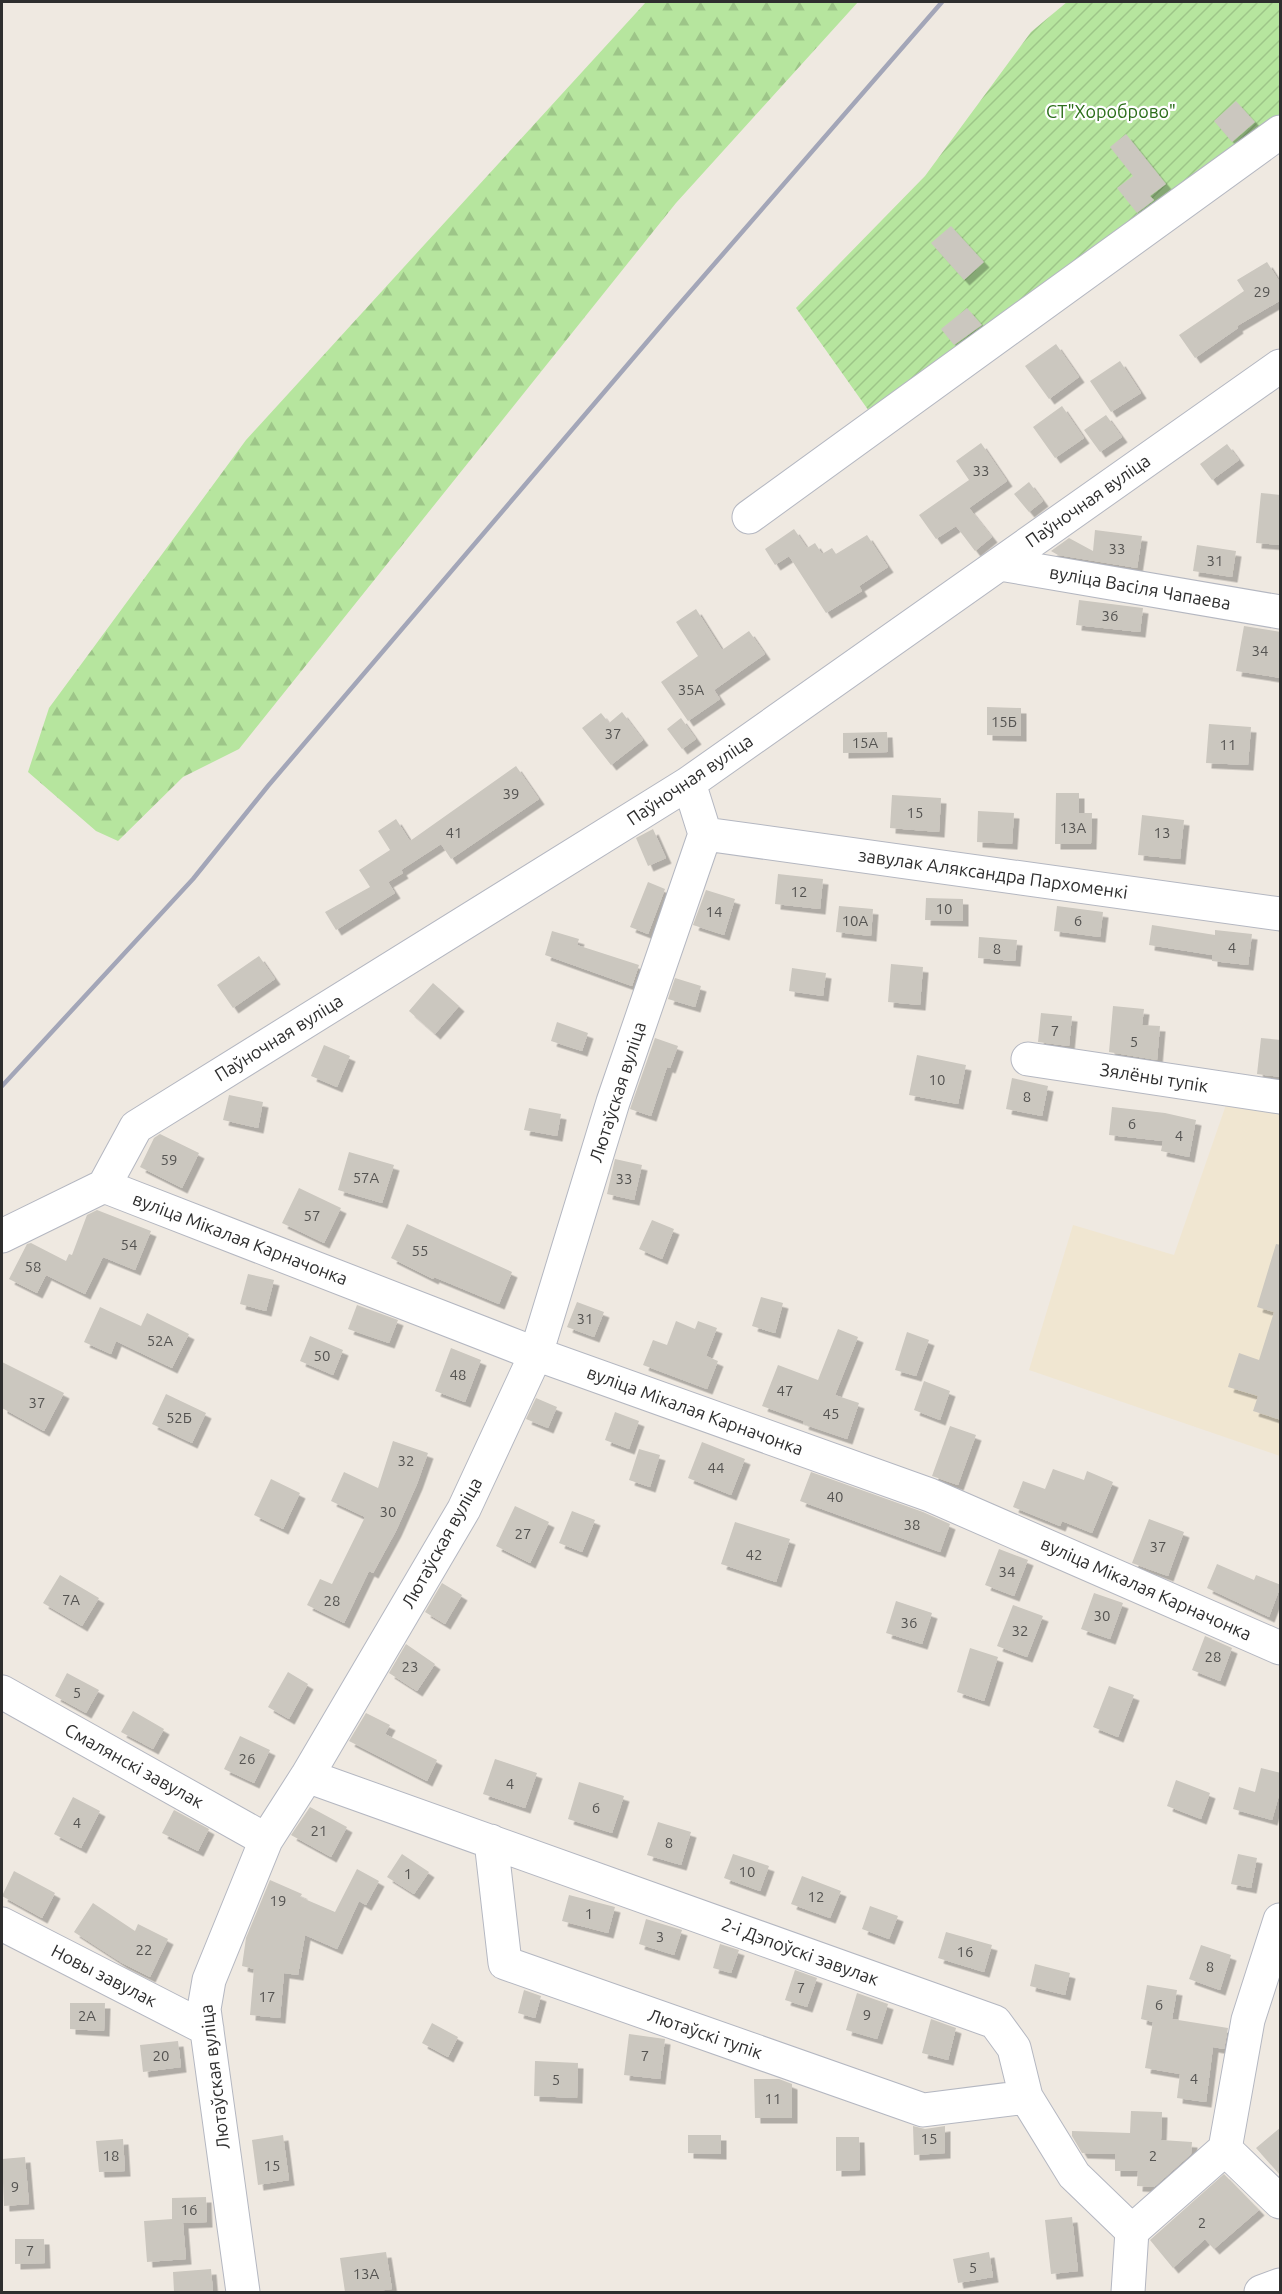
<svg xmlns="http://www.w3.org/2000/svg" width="1282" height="2294" font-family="Ubuntu,sans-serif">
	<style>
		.education { fill: #f0e6d1 }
		.forest { fill: url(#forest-firs) }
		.garden { fill: url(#garden-furrows) }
		.building { fill: #cbc7bf; filter: url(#shadow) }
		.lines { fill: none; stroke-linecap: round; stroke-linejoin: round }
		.minor-casing { stroke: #b4b7c1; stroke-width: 35 }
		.minor { stroke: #fff; stroke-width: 33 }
		.rail { stroke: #a3a6b8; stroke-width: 4.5 }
		.labels { text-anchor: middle; stroke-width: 4.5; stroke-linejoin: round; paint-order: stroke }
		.number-label { font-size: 15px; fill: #555452 }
		.park-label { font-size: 18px; fill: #2c6e1b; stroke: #fff }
		.street-label { font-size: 18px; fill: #2e2e2e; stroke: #fff }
	</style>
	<defs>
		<pattern id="forest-firs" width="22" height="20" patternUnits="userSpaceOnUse" patternTransform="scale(1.5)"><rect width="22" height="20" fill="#b6e59e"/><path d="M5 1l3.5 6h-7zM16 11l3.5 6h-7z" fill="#9dc588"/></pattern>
		<pattern id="garden-furrows" width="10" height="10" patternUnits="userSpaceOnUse" patternTransform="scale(1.5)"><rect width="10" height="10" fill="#b6e59e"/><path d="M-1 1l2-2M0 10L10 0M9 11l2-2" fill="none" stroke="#9dc588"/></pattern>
		<filter id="shadow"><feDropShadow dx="5.5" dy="5.5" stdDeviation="0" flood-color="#0004"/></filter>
	</defs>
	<rect width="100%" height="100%" fill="#efe9e1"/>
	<path class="education" d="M1228,1099L1280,1107V1456L1029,1370L1073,1225L1174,1255Z"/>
	<path class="forest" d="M646,2H858L676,203L239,749L183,777L118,841L96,831L28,772L49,708L246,440Z"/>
	<path class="garden" d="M1067,2H1280V125L876,421L796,308L925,176L1031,32Z"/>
	<path class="building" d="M1236,101L1255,122L1232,142L1214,121Z
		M1126,134L1166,184L1150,196L1154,200L1137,213L1117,188L1133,176L1110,147Z
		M951,226L984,262L964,280L931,243Z
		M1267,262L1281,284V300L1237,326L1238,328L1195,358L1179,335L1244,291L1237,280Z
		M967,308L982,325L954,345L941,329Z
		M1056,344L1079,377L1049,399L1025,366Z
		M1120,361L1141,393L1111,412L1090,381Z
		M1062,406L1084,438L1055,458L1033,427Z
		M1106,415L1122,437L1100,452L1084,430Z
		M981,443L1007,481L969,508L992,537L975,551L956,526L936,539L919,515L969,480L956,461Z
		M1227,444L1239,460L1212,480L1200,464Z
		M1029,482L1043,501L1029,512L1014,494Z
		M1261,493L1281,495V545L1256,543Z
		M794,529L807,548L815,543L822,554L832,548L836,554L867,535L888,567L859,586L862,591L826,613L789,556L775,565L765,549Z
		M1095,530L1142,536L1137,568L1058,555L1051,551L1069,538L1093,551Z
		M1197,545L1236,551L1232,577L1193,571Z
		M1079,600L1143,608L1140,632L1076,625Z
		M696,609L722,650L749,631L765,654L714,690L720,699L688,721L661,682L698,656L676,622Z
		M1244,626L1281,632V678L1236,671Z
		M987,707L1021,708V736L987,735Z
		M622,712L643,740L611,765L582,728L601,713L609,723Z
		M681,718L696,739L682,749L667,729Z
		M1209,724L1251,727L1248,765L1206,763Z
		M887,732L888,752L843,753V733Z
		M516,766L539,799L451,859L441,844L401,870L403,873L388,882L395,893L336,930L325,912L370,887L359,870L390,850L378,831L396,819L410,841Z
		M1056,793H1079V813H1092L1091,844H1055Z
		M892,795L941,798L939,832L890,828Z
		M978,811L1014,813L1012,844L977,842Z
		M1142,815L1184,820L1180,859L1138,855Z
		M653,829L666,858L648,866L636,838Z
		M778,874L823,879L820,909L775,904Z
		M648,882L665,889L648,934L630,927Z
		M706,890L735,899L724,935L693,925Z
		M926,898L963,899V921L925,920Z
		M839,906L873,909L871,936L836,932Z
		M1057,906L1103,912L1100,937L1054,931Z
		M1152,925L1215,935V930L1252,934L1248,965L1212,961V955L1149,945Z
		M552,931L579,939L577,945L639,965L632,986L545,955Z
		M979,937L1017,940L1015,961L978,958Z
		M259,956L275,979L233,1008L217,985Z
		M891,964L923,967L920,1005L888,1002Z
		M792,968L826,973L823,996L789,991Z
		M675,978L701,986L695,1007L668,999Z
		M433,983L459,1006L435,1034L409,1011Z
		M1113,1006L1144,1009L1142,1025L1160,1026L1157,1060L1109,1052Z
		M1041,1013L1072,1016L1069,1046L1038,1042Z
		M557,1022L588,1033L582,1051L551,1041Z
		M655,1038L678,1046L670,1068L667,1067L651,1116L630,1109Z
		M1261,1038L1281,1040V1077L1257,1074Z
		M324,1045L350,1056L337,1087L311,1076Z
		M917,1055L966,1065L958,1104L909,1095Z
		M1012,1078L1048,1086L1042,1116L1006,1109Z
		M229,1095L263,1102L258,1128L223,1120Z
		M1112,1107L1165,1113L1196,1120L1189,1157L1161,1151L1163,1141L1109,1135Z
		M529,1108L561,1114L557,1136L524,1130Z
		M160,1134L199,1153L182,1188L140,1167L154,1138Z
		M349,1152L394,1165L382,1203L338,1190Z
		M615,1159L642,1165L634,1200L607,1194Z
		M299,1188L341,1208L324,1243L282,1223Z
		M97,1210L151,1231L135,1270L103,1257L85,1294L46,1275L37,1293L9,1279L27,1244L31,1243L66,1261L69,1254L72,1255L87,1215Z
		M652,1220L674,1229L662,1259L639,1249Z
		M407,1224L512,1272L499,1304L434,1277L433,1279L391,1258Z
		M1276,1244L1281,1245V1420L1253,1411L1258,1396L1228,1387L1239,1353L1259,1360L1274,1312L1257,1307Z
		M248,1274L274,1280L266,1311L240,1304Z
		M761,1297L783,1303L775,1333L752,1326Z
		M577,1302L604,1312L594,1337L567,1327Z
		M357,1305L398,1320L389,1343L348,1329Z
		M100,1307L141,1326L147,1313L189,1334L172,1368L116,1341L111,1354L84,1342Z
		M676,1321L695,1329L698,1321L717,1328L706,1356L718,1361L707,1389L643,1365L653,1340L667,1345Z
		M838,1329L858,1337L835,1395L859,1403L847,1439L803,1424L804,1421L762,1406L778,1365L818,1380Z
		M907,1332L929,1340L916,1376L895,1370Z
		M310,1336L343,1350L333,1375L300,1361Z
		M451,1348L481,1360L465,1402L435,1391Z
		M2,1362L64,1393L44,1431L2,1408Z
		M924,1381L950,1391L940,1420L914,1410Z
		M166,1394L206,1413L192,1443L152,1424Z
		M536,1398L557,1407L548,1428L526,1419Z
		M615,1412L639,1421L629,1449L605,1440Z
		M950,1426L976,1435L958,1485L932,1476Z
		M393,1441L428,1453L417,1484L396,1531L373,1573L369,1571L344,1623L307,1605L320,1579L332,1584L365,1517L331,1501L344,1472L378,1488Z
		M702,1442L745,1459L731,1495L688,1478Z
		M639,1449L660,1455L650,1487L629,1480Z
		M1053,1469L1084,1480L1087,1471L1113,1482L1092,1533L1062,1521L1060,1526L1013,1507L1023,1481L1045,1489Z
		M811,1472L923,1512L950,1524L940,1552L800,1501Z
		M271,1479L300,1493L283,1529L254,1515Z
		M515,1506L549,1522L530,1563L496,1546Z
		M572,1511L595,1520L582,1552L559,1543Z
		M1149,1519L1184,1532L1168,1576L1132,1563Z
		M735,1522L790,1539L776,1582L721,1564Z
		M999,1549L1028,1560L1014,1596L985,1585Z
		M1217,1564L1254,1580L1256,1575L1281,1585L1269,1617L1207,1588Z
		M60,1575L99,1598L82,1626L43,1603Z
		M442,1583L462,1595L445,1624L425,1612Z
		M1094,1593L1123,1603L1110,1639L1081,1629Z
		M896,1601L932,1613L922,1644L886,1633Z
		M1013,1605L1043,1616L1027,1657L997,1646Z
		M1205,1636L1232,1648L1220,1681L1192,1670Z
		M406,1644L435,1664L417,1691L389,1673Z
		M970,1648L998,1657L984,1701L957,1692Z
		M288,1672L308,1684L289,1719L268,1707Z
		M67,1673L99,1690L86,1713L55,1696Z
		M1109,1686L1134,1695L1118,1737L1093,1727Z
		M133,1711L164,1729L153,1749L121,1732Z
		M366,1713L390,1725L385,1734L437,1760L427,1781L349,1741Z
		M240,1736L270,1750L254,1783L224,1769Z
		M495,1759L537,1773L525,1808L483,1794Z
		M1261,1768L1281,1773V1788L1272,1820L1233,1809L1239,1787L1255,1792Z
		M1176,1780L1210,1793L1201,1819L1167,1806Z
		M579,1782L624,1796L612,1833L568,1819Z
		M73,1797L100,1811L81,1848L54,1834Z
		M310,1807L347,1827L331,1857L291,1835Z
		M174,1810L209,1829L198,1851L162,1833Z
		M658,1822L691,1832L681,1865L647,1855Z
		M402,1854L429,1872L414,1894L387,1877Z
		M733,1854L769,1866L760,1891L724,1878Z
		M1238,1854L1257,1858L1251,1888L1231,1884Z
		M357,1869L379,1881L366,1905L359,1901L337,1949L305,1935L298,1975L284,1973L280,2018L250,2015L254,1969L242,1966L246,1938L270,1880L302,1894L300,1897L335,1912Z
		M14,1871L55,1893L42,1918L2,1896Z
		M802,1876L841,1891L830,1918L791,1904Z
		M569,1895L615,1907L608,1933L562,1921Z
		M93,1903L135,1931L138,1924L168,1939L150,1977L122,1963L74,1932Z
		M870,1906L898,1916L889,1939L862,1929Z
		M646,1919L682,1930L674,1955L639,1944Z
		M946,1932L992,1945L984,1972L938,1958Z
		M720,1944L739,1950L731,1973L713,1968Z
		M1201,1945L1231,1955L1220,1990L1189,1979Z
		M1035,1964L1070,1973L1065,1995L1030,1986Z
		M795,1970L817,1978L807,2007L785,2000Z
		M1147,1985L1177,1990L1172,2019L1228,2028L1224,2049L1213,2047L1206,2102L1177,2098L1180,2074L1145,2068L1153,2022L1141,2019Z
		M524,1990L541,1996L535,2018L518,2013Z
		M857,1993L888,2004L877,2039L846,2030Z
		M70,2003H105L104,2031L70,2029Z
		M931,2019L956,2028L948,2060L922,2053Z
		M432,2023L458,2037L448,2057L422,2043Z
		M629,2034L665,2039L660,2079L624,2075Z
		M178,2041L181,2067L143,2072L140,2045Z
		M535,2061L578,2063L577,2098L534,2096Z
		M754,2079H779L792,2084V2118H755Z
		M1131,2111L1162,2112L1161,2140L1192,2142L1191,2154L1154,2187L1137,2186L1138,2171H1115V2154L1082,2153L1072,2136V2131L1130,2133Z
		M913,2126L925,2129L945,2126V2153L914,2155Z
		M1281,2127V2176L1256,2148Z
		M283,2135L289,2180L258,2185L252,2140Z
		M688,2135H721V2154L688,2153Z
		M836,2137H859L860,2170L836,2171Z
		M123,2139L125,2171L99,2172L96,2141Z
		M25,2157L29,2204L4,2206L2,2159Z
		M1224,2174L1259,2210L1214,2249L1205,2239L1173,2268L1150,2240Z
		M206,2197L207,2222L183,2223L186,2259L147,2262L144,2221L172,2219V2198Z
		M1072,2217L1078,2271L1051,2274L1045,2220Z
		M15,2239H44L45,2263L15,2264Z
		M386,2252L392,2289L370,2292H345L340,2258Z
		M989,2252L993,2277L958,2283L953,2259Z
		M211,2269L213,2292H174L173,2272Z"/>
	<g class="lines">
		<g class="minor-casing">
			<path id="minor" d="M749,517L1280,132
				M1000,564L1280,612
				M705,834L1280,914
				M1028,1059L1280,1097
				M104,1186L136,1127L689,783L1280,366
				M104,1186L536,1354L930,1495L1280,1648
				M2,1236L104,1186
				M2,1692L266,1840
				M307,1776L995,2022L1014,2048L1026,2097L1074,2175L1132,2231L1128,2292
				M491,1841L505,1963L923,2110L1026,2097
				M2,1924L207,2029
				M1225,2149L1280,2202
				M1132,2231L1225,2149L1248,2020L1280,1920
				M243,2292L204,2009L209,1980L266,1840L307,1776L464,1509L536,1354L613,1102L705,834L689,783
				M1261,2292L1280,2285"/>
		</g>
		<use href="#minor" class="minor"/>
		<path class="rail" d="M2,1086L193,879L268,786L670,315L942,2"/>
	</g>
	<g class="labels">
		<g class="number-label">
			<text x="1262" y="297">29</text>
			<text x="981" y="476">33</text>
			<text x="1117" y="554">33</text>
			<text x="1215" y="566">31</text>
			<text x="1110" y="621">36</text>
			<text x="1260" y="656">34</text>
			<text x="691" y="695">35А</text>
			<text x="1004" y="727">15Б</text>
			<text x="613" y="739">37</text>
			<text x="865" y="748">15А</text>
			<text x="1228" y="750">11</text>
			<text x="511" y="799">39</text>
			<text x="915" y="818">15</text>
			<text x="1073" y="833">13А</text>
			<text x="454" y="838">41</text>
			<text x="1162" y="838">13</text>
			<text x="799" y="897">12</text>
			<text x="944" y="914">10</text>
			<text x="714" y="917">14</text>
			<text x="855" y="926">10А</text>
			<text x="1078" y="926">6</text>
			<text x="1232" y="953">4</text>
			<text x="997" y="954">8</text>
			<text x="1055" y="1036">7</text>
			<text x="1134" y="1047">5</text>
			<text x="937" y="1085">10</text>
			<text x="1027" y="1102">8</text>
			<text x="1132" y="1129">6</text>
			<text x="1179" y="1141">4</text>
			<text x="169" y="1165">59</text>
			<text x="366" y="1183">57А</text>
			<text x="624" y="1184">33</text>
			<text x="312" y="1221">57</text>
			<text x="129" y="1250">54</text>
			<text x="420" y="1256">55</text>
			<text x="33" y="1272">58</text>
			<text x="585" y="1324">31</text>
			<text x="160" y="1346">52А</text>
			<text x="322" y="1361">50</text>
			<text x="458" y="1380">48</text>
			<text x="785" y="1396">47</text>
			<text x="37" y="1408">37</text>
			<text x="831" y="1419">45</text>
			<text x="179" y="1423">52Б</text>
			<text x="406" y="1466">32</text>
			<text x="716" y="1473">44</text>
			<text x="835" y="1502">40</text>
			<text x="388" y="1517">30</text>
			<text x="912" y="1530">38</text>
			<text x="523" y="1539">27</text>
			<text x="1158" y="1552">37</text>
			<text x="754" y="1560">42</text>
			<text x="1007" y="1577">34</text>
			<text x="71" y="1605">7А</text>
			<text x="332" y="1606">28</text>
			<text x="1102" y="1621">30</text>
			<text x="909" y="1628">36</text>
			<text x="1020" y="1636">32</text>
			<text x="1213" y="1662">28</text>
			<text x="410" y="1672">23</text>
			<text x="77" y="1698">5</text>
			<text x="247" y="1764">26</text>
			<text x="510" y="1789">4</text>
			<text x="596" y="1813">6</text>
			<text x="77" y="1828">4</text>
			<text x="319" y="1836">21</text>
			<text x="669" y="1848">8</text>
			<text x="747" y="1877">10</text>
			<text x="408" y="1879">1</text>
			<text x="816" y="1902">12</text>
			<text x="278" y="1906">19</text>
			<text x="589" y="1919">1</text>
			<text x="660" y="1942">3</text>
			<text x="144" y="1955">22</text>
			<text x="965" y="1957">16</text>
			<text x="1210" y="1972">8</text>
			<text x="801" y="1993">7</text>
			<text x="267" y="2002">17</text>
			<text x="1159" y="2010">6</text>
			<text x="867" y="2020">9</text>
			<text x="87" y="2021">2А</text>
			<text x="161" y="2061">20</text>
			<text x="645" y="2061">7</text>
			<text x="1194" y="2084">4</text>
			<text x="556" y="2085">5</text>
			<text x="773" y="2104">11</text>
			<text x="929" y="2144">15</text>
			<text x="111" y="2161">18</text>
			<text x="1153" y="2161">2</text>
			<text x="272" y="2171">15</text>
			<text x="15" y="2192">9</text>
			<text x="189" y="2215">16</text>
			<text x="1202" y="2228">2</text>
			<text x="30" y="2256">7</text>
			<text x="973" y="2273">5</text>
			<text x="366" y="2279">13А</text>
		</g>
		<g class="park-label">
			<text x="1111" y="118">СТ"Хороброво"</text>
		</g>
		<g class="street-label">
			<text transform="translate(1088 501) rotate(-35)" y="6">Паўночная вуліца</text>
			<text transform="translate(1140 588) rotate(10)" y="6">вуліца Васіля Чапаева</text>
			<text transform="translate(690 780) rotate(-34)" y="6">Паўночная вуліца</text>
			<text transform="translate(993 874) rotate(8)" y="6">завулак Аляксандра Пархоменкі</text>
			<text transform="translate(279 1038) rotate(-32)" y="6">Паўночная вуліца</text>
			<text transform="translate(1154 1078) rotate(9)" y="6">Зялёны тупік</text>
			<text transform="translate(618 1092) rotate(-72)" y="6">Лютаўская вуліца</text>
			<text transform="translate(240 1239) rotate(21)" y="6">вуліца Мікалая Карначонка</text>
			<text transform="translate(695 1411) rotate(20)" y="6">вуліца Мікалая Карначонка</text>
			<text transform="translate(442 1543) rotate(-61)" y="6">Лютаўская вуліца</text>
			<text transform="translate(1146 1589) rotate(24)" y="6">вуліца Мікалая Карначонка</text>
			<text transform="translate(134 1766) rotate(29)" y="6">Смалянскі завулак</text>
			<text transform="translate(800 1952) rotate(20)" y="6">2-і Дэпоўскі завулак</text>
			<text transform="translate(104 1976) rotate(27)" y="6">Новы завулак</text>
			<text transform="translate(705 2034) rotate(19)" y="6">Лютаўскі тупік</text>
			<text transform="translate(215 2077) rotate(-97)" y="6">Лютаўская вуліца</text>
		</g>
	</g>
	<rect width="1282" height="2294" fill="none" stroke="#2e2e2e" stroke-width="6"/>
</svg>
